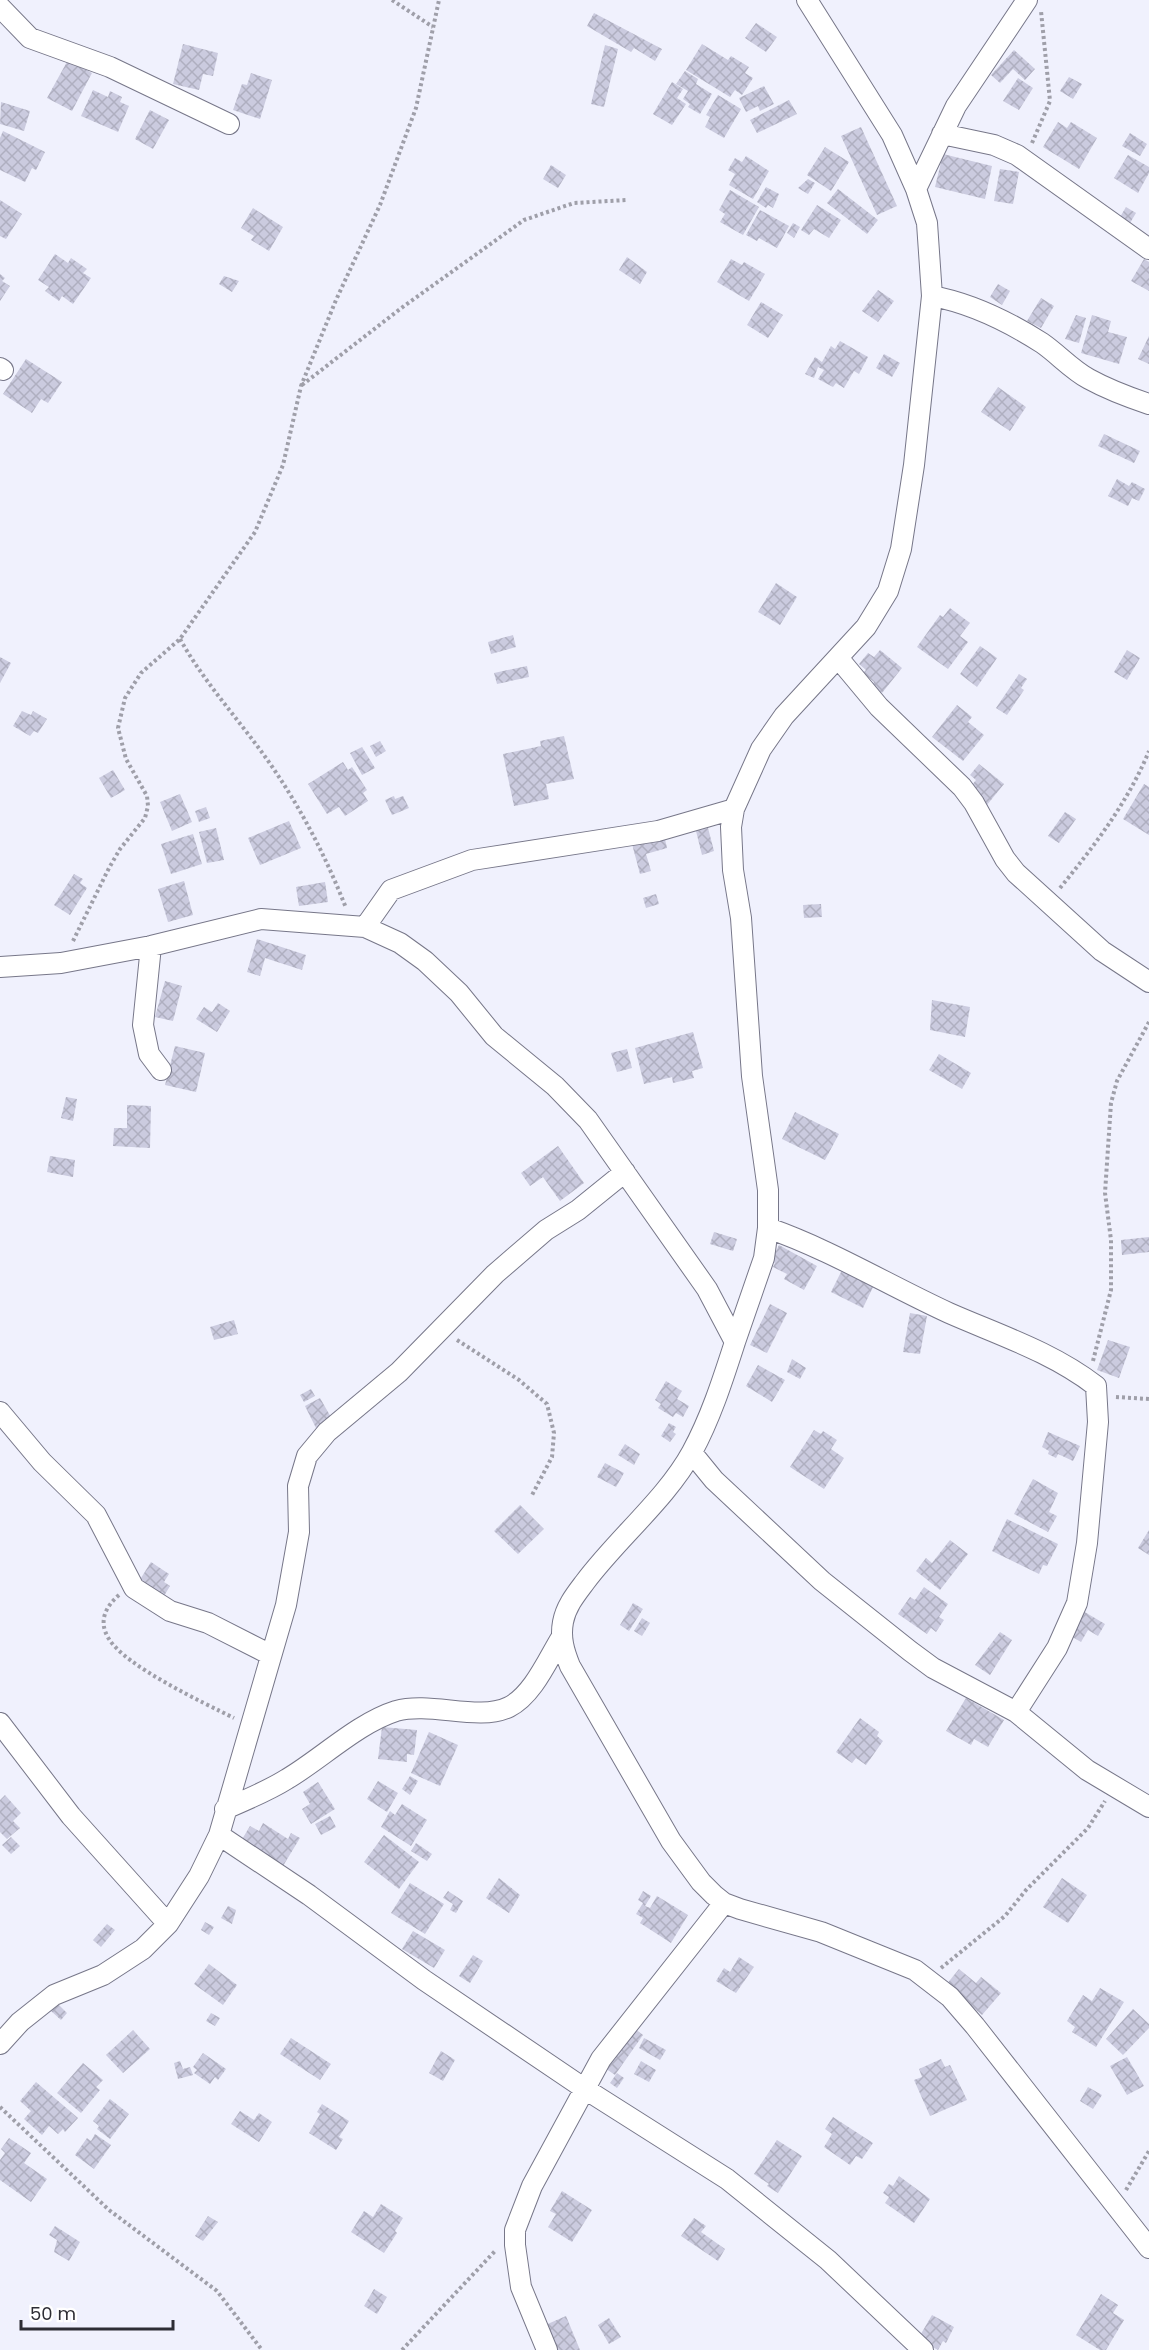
<svg xmlns="http://www.w3.org/2000/svg" width="1149" height="2350" font-family="Poppins,sans-serif">
	<style>
		.building { fill: url(#building-cross-hatch) }
		.lines { fill: none; stroke-linecap: round; stroke-linejoin: round }
		.minor-casing { stroke: #777789; stroke-width: 22 }
		.path { stroke: #9f9fa9; stroke-width: 4; stroke-dasharray: 3 3; stroke-linecap: butt }
		.minor { stroke: #fff; stroke-width: 20 }
	</style>
	<defs>
		<pattern id="building-cross-hatch" width="8" height="8" patternUnits="userSpaceOnUse" patternTransform="scale(1.5)"><rect width="8" height="8" fill="#cbcbdf"/><path d="M0 0l8 8M0 8l8-8" fill="none" stroke="#afafc0"/></pattern>
	</defs>
	<rect width="100%" height="100%" fill="#f0f1fd"/>
	<path class="building" d="M594,13L662,49L655,61L634,48L631,52L587,26Z
		M756,23L777,37L766,52L745,38Z
		M183,44L218,53L213,76L203,74L199,90L173,84Z
		M702,44L728,60L731,56L749,67L745,73L753,78L742,95L735,90L730,97L686,70Z
		M605,45L618,49L604,107L591,104Z
		M1014,50L1035,69L1025,80L1013,69L1000,83L991,75Z
		M68,60L92,73L72,111L47,98Z
		M685,71L698,79L696,84L712,94L700,114L688,107L690,104L683,99L688,91L676,84Z
		M251,73L272,80L260,119L233,110L242,84L247,85Z
		M1069,77L1082,84L1073,99L1060,91Z
		M1018,78L1033,88L1019,110L1003,101Z
		M672,82L683,89L677,98L686,104L672,125L653,114Z
		M764,86L774,104L760,111L758,106L746,112L739,98Z
		M93,90L108,97L110,91L122,97L120,102L129,106L118,132L81,116Z
		M718,95L741,109L724,138L705,127L710,117L706,115Z
		M789,100L797,114L757,133L750,120Z
		M1,102L30,111L24,131L0,124Z
		M150,110L169,120L153,149L135,139Z
		M1058,122L1067,128L1071,122L1097,138L1079,169L1043,147Z
		M861,127L897,206L877,215L841,136Z
		M3,131L45,152L36,170L32,168L25,182L0,170V138Z
		M1130,133L1147,144L1140,156L1122,146Z
		M825,147L849,162L831,191L807,175Z
		M943,154L992,166L985,199L935,187Z
		M1128,155L1149,167V173L1138,193L1114,178Z
		M746,156L769,171L753,199L729,185L735,174L728,170L735,158L742,162Z
		M551,165L566,175L558,188L543,179Z
		M1000,169L1019,172L1013,204L994,201Z
		M808,179L815,183L808,194L798,188Z
		M766,187L779,194L773,208L768,205L766,208L757,202Z
		M838,189L878,220L867,234L827,203Z
		M730,190L759,207L743,235L720,222L725,214L719,210Z
		M0,200L22,214L6,239L0,236Z
		M817,205L841,220L829,238L814,229L809,235L801,230Z
		M1126,207L1136,213L1130,223L1120,217Z
		M253,208L283,227L269,251L251,240L254,236L241,228Z
		M760,210L789,226L777,248L759,238L757,241L746,235Z
		M793,223L800,227L794,238L787,233Z
		M55,254L68,263L71,258L87,269L83,273L91,278L73,304L62,296L59,301L45,291L49,287L38,280Z
		M627,257L647,272L640,284L619,270Z
		M731,259L742,265L744,262L765,274L749,301L717,282Z
		M1144,259L1149,262V291L1131,281Z
		M0,274L5,278L2,281L10,286L0,301Z
		M224,276L239,281L232,292L219,284Z
		M998,284L1010,291L1002,305L990,297Z
		M878,290L894,301L878,322L862,311Z
		M1041,298L1054,306L1041,328L1027,321Z
		M761,302L783,315L768,338L747,325Z
		M1076,315L1086,318L1079,343L1065,339Z
		M1092,315L1111,321L1108,332L1127,337L1119,364L1081,353Z
		M1149,336V364L1138,359Z
		M840,341L868,357L859,374L854,371L844,388L836,383L833,387L818,379L824,370L818,367L814,378L805,374L815,357L822,362L831,346L835,349Z
		M884,354L900,363L892,377L876,368Z
		M26,359L62,382L48,403L41,399L32,413L3,394Z
		M998,387L1026,407L1010,431L981,412Z
		M1104,434L1140,451L1134,463L1098,446Z
		M1117,479L1129,486L1132,482L1145,489L1139,501L1132,498L1128,506L1108,496Z
		M776,583L797,597L780,625L758,612Z
		M950,608L970,623L960,636L968,642L948,669L917,647L940,615L943,617Z
		M513,635L516,647L491,654L488,642Z
		M980,646L997,658L977,687L960,674Z
		M880,650L902,668L882,693L872,685L874,682L863,673L866,670L859,664L868,653L874,657Z
		M1127,650L1140,658L1127,680L1114,672Z
		M0,657L11,663L0,683Z
		M527,666L529,677L497,684L494,673Z
		M1019,674L1027,679L1021,688L1024,690L1007,715L996,708Z
		M957,705L972,717L968,722L984,735L963,761L932,737Z
		M22,711L31,715L33,711L47,719L38,733L34,731L30,736L13,726Z
		M564,736L574,779L546,784L549,799L514,806L503,754L541,746L540,741Z
		M380,741L386,751L376,757L370,746Z
		M362,747L375,768L362,775L350,753Z
		M343,762L348,770L352,767L367,790L363,793L368,801L345,816L339,807L327,814L308,784Z
		M979,764L1004,784L987,805L968,790L976,780L970,775Z
		M113,770L125,790L111,798L99,778Z
		M1144,784L1149,787V835L1123,819Z
		M180,794L192,822L172,831L160,802Z
		M394,796L395,799L403,796L409,808L392,815L385,800Z
		M206,807L210,818L199,822L195,811Z
		M1065,812L1076,819L1059,843L1048,836Z
		M289,821L301,848L260,865L248,838Z
		M216,828L224,860L207,863L199,832Z
		M708,828L714,851L702,855L696,831Z
		M193,834L202,864L171,874L161,844Z
		M664,835L667,848L646,854L651,871L640,874L632,844Z
		M74,874L83,879L80,883L87,888L70,915L54,905Z
		M184,881L193,915L168,922L158,889Z
		M325,882L328,902L299,906L296,887Z
		M656,894L659,904L646,908L643,898Z
		M821,904L822,917L804,918L803,905Z
		M257,939L306,955L302,970L265,958L260,976L247,972Z
		M165,981L182,986L173,1021L155,1017Z
		M932,1000L970,1007L965,1037L930,1030Z
		M218,1003L230,1011L217,1032L196,1019L204,1007L212,1012Z
		M693,1032L703,1068L692,1071L694,1078L673,1083L672,1077L644,1084L635,1048Z
		M175,1046L205,1053L196,1092L165,1085Z
		M627,1049L632,1068L617,1072L611,1053Z
		M939,1054L971,1073L962,1089L929,1070Z
		M66,1097L77,1099L73,1121L61,1118Z
		M127,1105L151,1106L150,1148L113,1146L114,1128H127Z
		M795,1112L839,1134L825,1160L782,1139Z
		M558,1146L584,1183L560,1201L543,1177L530,1186L521,1173Z
		M50,1156L75,1160L73,1177L47,1172Z
		M714,1232L737,1239L733,1251L710,1244Z
		M1149,1237V1252L1122,1255L1121,1240Z
		M779,1245L817,1266L804,1290L784,1279L787,1274L773,1267L775,1263L771,1261Z
		M844,1266L874,1285L863,1308L831,1292Z
		M770,1304L787,1313L767,1353L750,1345Z
		M910,1313L927,1316L920,1354L903,1352Z
		M234,1320L238,1334L214,1340L210,1327Z
		M1108,1340L1130,1347L1119,1378L1097,1370Z
		M792,1359L806,1368L800,1379L787,1372Z
		M758,1365L785,1380L772,1402L746,1386Z
		M666,1381L682,1391L677,1399L689,1406L683,1417L676,1413L673,1417L658,1408L661,1404L655,1400Z
		M311,1389L315,1396L304,1402L300,1395Z
		M320,1398L332,1419L316,1428L305,1406Z
		M669,1423L676,1427L673,1432L676,1434L670,1442L661,1436Z
		M814,1430L821,1434L823,1431L837,1440L831,1449L844,1458L824,1489L790,1467Z
		M1048,1432L1080,1446L1073,1461L1058,1454L1056,1458L1048,1454L1049,1451L1042,1447Z
		M625,1444L640,1454L634,1465L618,1455Z
		M605,1463L624,1473L616,1487L597,1477Z
		M1033,1479L1058,1493L1049,1512L1057,1516L1048,1532L1014,1514Z
		M520,1505L544,1529L518,1554L494,1531Z
		M1007,1519L1058,1544L1047,1566L1043,1565L1039,1574L992,1551Z
		M1149,1530V1555L1138,1548Z
		M950,1540L968,1554L940,1590L916,1571L926,1558L932,1563Z
		M151,1562L169,1574L164,1582L170,1586L161,1601L136,1586Z
		M924,1587L948,1604L939,1617L944,1620L936,1632L931,1628L927,1634L898,1614L910,1597L915,1600Z
		M633,1603L643,1609L629,1631L620,1625Z
		M1083,1611L1105,1624L1098,1636L1088,1630L1081,1642L1069,1635Z
		M642,1618L650,1623L642,1636L634,1631Z
		M1000,1632L1012,1640L990,1675L975,1665Z
		M966,1698L1004,1720L988,1747L974,1739L971,1745L946,1731Z
		M860,1718L879,1732L877,1736L883,1741L866,1765L856,1758L852,1763L836,1752Z
		M382,1727L417,1730L414,1755L407,1754V1762L378,1759Z
		M429,1732L458,1745L440,1786L411,1773Z
		M410,1776L418,1781L410,1795L402,1789Z
		M378,1781L398,1793L387,1812L367,1799Z
		M318,1782L335,1809L311,1824L302,1809L310,1804L303,1792Z
		M5,1795L21,1813L13,1821L20,1828L7,1839L0,1832V1800Z
		M402,1804L427,1820L411,1846L381,1827L390,1811L395,1815Z
		M330,1816L336,1827L321,1835L315,1824Z
		M263,1823L288,1839L291,1833L300,1838L283,1866L241,1841L250,1826L259,1831Z
		M384,1835L419,1862L399,1889L364,1862Z
		M11,1837L20,1846L11,1854L2,1845Z
		M416,1843L432,1854L427,1861L411,1851Z
		M499,1878L520,1895L509,1913L486,1898Z
		M1062,1878L1087,1895L1068,1923L1043,1907Z
		M410,1883L444,1904L425,1934L391,1913Z
		M448,1891L463,1901L456,1913L450,1910L453,1904L443,1898Z
		M643,1891L651,1896L645,1906L650,1908L657,1896L688,1915L671,1943L640,1923L643,1918L636,1914L643,1903L638,1900Z
		M228,1906L236,1910L232,1924L221,1918Z
		M205,1922L214,1927L209,1935L201,1930Z
		M107,1924L115,1930L101,1947L93,1940Z
		M413,1931L445,1950L434,1968L402,1949Z
		M473,1955L483,1961L470,1983L459,1976Z
		M739,1957L754,1967L736,1993L716,1981L724,1968L730,1972Z
		M209,1964L237,1985L223,2005L194,1984Z
		M959,1969L976,1983L981,1977L1001,1993L982,2015L946,1985Z
		M1100,1988L1124,2002L1096,2047L1072,2032L1075,2027L1067,2021L1083,1995L1092,2001Z
		M58,2004L67,2013L61,2020L51,2011Z
		M1133,2009L1149,2024V2028L1123,2055L1106,2039Z
		M211,2013L220,2018L215,2026L206,2021Z
		M631,2026L643,2035L615,2075L602,2066Z
		M133,2030L150,2049L123,2073L106,2055Z
		M291,2038L331,2064L320,2080L280,2054Z
		M644,2038L666,2050L660,2060L639,2048Z
		M441,2051L455,2060L443,2081L429,2073Z
		M203,2053L226,2069L218,2080L215,2077L210,2084L194,2073L197,2070L193,2067Z
		M1127,2057L1144,2086L1127,2095L1110,2066Z
		M941,2059L945,2067L950,2065L967,2100L930,2116L914,2080L922,2077L919,2069Z
		M180,2061L183,2069L190,2067L193,2075L178,2079L174,2063Z
		M641,2061L656,2070L649,2082L634,2074Z
		M83,2063L103,2080L96,2087L100,2090L81,2113L57,2093Z
		M617,2073L624,2078L617,2088L610,2083Z
		M36,2082L78,2118L65,2132L63,2129L58,2134L49,2126L42,2135L24,2119L31,2111L20,2101Z
		M1088,2087L1102,2095L1093,2109L1080,2101Z
		M110,2099L129,2114L110,2139L97,2129L99,2126L93,2121Z
		M322,2104L349,2121L339,2137L343,2139L336,2150L309,2133L320,2114L317,2112Z
		M240,2111L254,2120L259,2113L272,2122L259,2142L231,2124Z
		M833,2117L873,2143L862,2159L856,2156L850,2165L824,2147L832,2134L825,2129Z
		M95,2134L111,2145L94,2169L75,2155L87,2138L91,2141Z
		M9,2138L31,2153L24,2163L47,2179L31,2202L0,2180V2160L5,2153L1,2149Z
		M777,2140L802,2156L778,2193L767,2186L769,2184L754,2174Z
		M899,2176L930,2199L914,2223L885,2203L889,2197L883,2193L889,2184L893,2186Z
		M562,2191L592,2210L572,2242L548,2227L556,2214L550,2211Z
		M381,2204L403,2218L395,2231L397,2233L384,2253L351,2232L364,2211L373,2217Z
		M208,2216L218,2222L203,2241L195,2236Z
		M694,2218L706,2226L701,2232L725,2249L718,2261L681,2236Z
		M55,2226L80,2242L69,2261L54,2252L57,2240L49,2235Z
		M374,2289L387,2297L377,2314L364,2306Z
		M1101,2294L1118,2305L1113,2313L1124,2320L1106,2350H1100L1076,2335Z
		M932,2315L954,2327L946,2343L943,2341L938,2350L918,2339Z
		M566,2316L580,2350H554L543,2326Z
		M609,2318L621,2337L609,2344L598,2325Z"/>
	<g class="lines">
		<g class="minor-casing">
			<path id="minor" d="M0,7L30,38L110,67L229,124
				M942,134L994,145L1017,155L1149,249
				M916,189L956,106L1027,0
				M932,296C970,303 1009,322 1042,343C1058,354 1072,370 1089,379C1109,390 1128,397 1149,404
				M0,368L3,370
				M839,659L879,707L962,787L974,803L1005,859L1016,873L1102,951L1149,982
				M365,927L391,890L472,860L658,831L734,809
				M151,946L143,1025L149,1054L161,1070
				M0,967L61,963L151,946L261,919L365,927L400,943L425,961L459,993L494,1036L555,1086L588,1120L707,1289L735,1342C723,1379 711,1417 692,1452C667,1498 617,1539 585,1582C576,1594 566,1606 563,1622C560,1638 564,1651 570,1666L671,1841L701,1882L714,1895L724,1903L740,1909L821,1932L915,1970L950,1997L975,2026L1149,2248
				M768,1228C831,1250 888,1285 949,1313C999,1335 1052,1352 1096,1386L1098,1422L1087,1543L1077,1603L1057,1648L1016,1712
				M735,1342L764,1258L768,1228V1190L752,1076L741,918L733,870L731,827L734,809L761,749L784,716L866,627L888,591L901,549L914,465L932,296L927,223L916,189L892,135L807,0
				M0,1412L42,1462L96,1515L134,1588L170,1611L208,1623L271,1655
				M692,1453L714,1480L822,1581L910,1651L933,1668L1016,1712L1087,1770L1149,1807
				M0,1723L71,1816L168,1924
				M225,1809C246,1800 268,1791 287,1779C321,1759 358,1723 396,1711C431,1701 478,1722 509,1707C533,1695 548,1659 561,1638
				M219,1835L309,1895L424,1980L585,2089L727,2179L828,2260L923,2350
				M0,2044L20,2022L54,1995L103,1975L143,1949L168,1924L199,1876L219,1835L286,1605L299,1532L298,1486L307,1456L327,1432L399,1372L495,1274L546,1230L578,1210L625,1172
				M547,2350L521,2287L515,2245V2230L532,2186L601,2059L724,1903"/>
		</g>
		<path class="path" d="M392,0L433,27
			M1032,143L1050,101L1041,11
			M302,385L404,306L524,220L574,203L627,200
			M180,639C208,689 248,729 279,777C306,818 328,862 346,908
			M1060,888C1095,845 1128,802 1149,751
			M73,941L109,868L120,849L145,818L148,806L147,796L126,759L118,728L125,698L141,673L180,639L255,532L283,465L301,386L336,300L380,205L416,108L439,0
			M457,1340L519,1380L547,1404L554,1433L552,1457L531,1497
			M1093,1361L1111,1290V1240L1105,1193L1111,1103L1117,1081L1149,1022
			M1116,1397L1149,1399
			M119,1595C105,1607 98,1622 109,1639C125,1666 204,1703 234,1718
			M941,1968L1005,1916L1026,1890L1088,1828L1105,1801
			M0,2107L109,2210L217,2291L262,2350
			M1126,2190L1149,2151
			M402,2350L496,2250"/>
		<use href="#minor" class="minor"/>
	</g>
	<path d="M21 2320v9h152v-9" fill="none" stroke="#2d2d34" stroke-width="3"/>
	<text x="30" y="2320" font-size="18" fill="#2d2d34" stroke="#ffffff" stroke-width="4.5" paint-order="stroke">50 m</text>
</svg>
